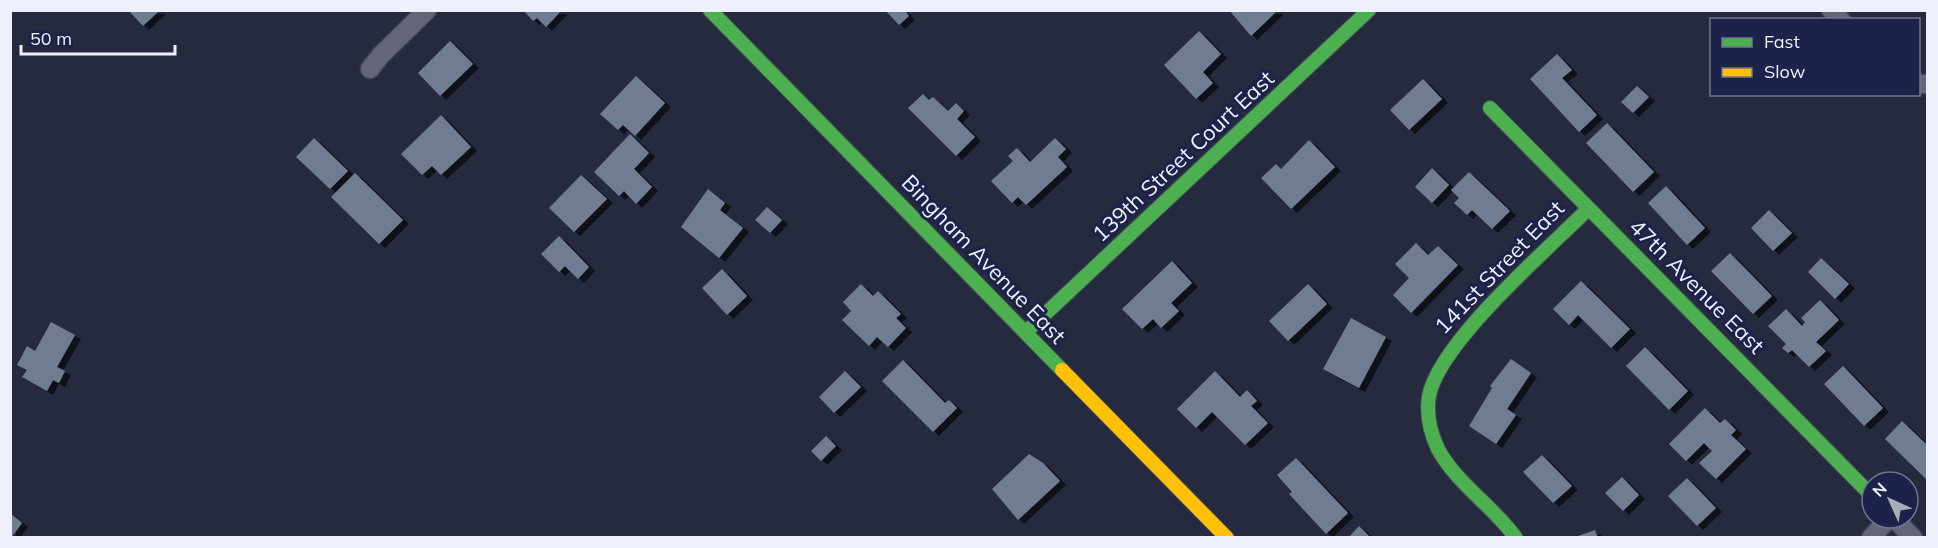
<svg xmlns="http://www.w3.org/2000/svg" width="1938" height="548" font-family="Mulish,sans-serif">
	<style>
		.building { fill: #6f7c92; filter: url(#shadow) }
		.lines { fill: none; stroke-linecap: round; stroke-linejoin: round }
		.street-casing { stroke: #424453; stroke-width: 21 }
		.fast-casing { stroke: #424453; stroke-width: 16 }
		.slow-casing { stroke: #424453; stroke-width: 16 }
		.street { stroke: #626677; stroke-width: 18 }
		.fast { stroke: #4caf50; stroke-width: 14 }
		.slow { stroke: #ffc107; stroke-width: 14 }
		.labels { text-anchor: middle; stroke-width: 6; stroke-linejoin: round; paint-order: stroke }
		.street-label { font-size: 22px; fill: #eef1fb; stroke: #1c2249 }
	</style>
	<defs>
		<filter id="shadow"><feDropShadow dx="6" dy="4" stdDeviation="0" flood-color="#0009"/></filter>
	</defs>
	<rect width="100%" height="100%" fill="#262a3e"/>
	<path class="building" d="M128,10H160L143,26Z
		M523,10H562L546,27L537,18L533,21Z
		M885,10H904L909,16L899,25Z
		M1229,10H1278L1251,36Z
		M1199,31L1221,54L1203,72L1213,83L1196,99L1164,65Z
		M450,41L473,64L440,96L418,73Z
		M1557,54L1572,70L1562,78L1597,115L1579,132L1530,79Z
		M636,76L665,103L635,136L623,125L618,130L600,114Z
		M1423,79L1442,99L1409,130L1390,110Z
		M1637,86L1649,97L1633,113L1621,102Z
		M923,94L929,100L933,97L948,111L956,103L964,111L957,119L975,137L956,156L908,108Z
		M441,115L471,147L441,175L432,166L422,175L401,154Z
		M1607,123L1654,172L1633,192L1586,143Z
		M630,134L649,153L634,169L652,187L636,204L624,191L619,196L594,172Z
		M314,138L348,171L330,189L296,157Z
		M1055,138L1066,149L1058,157L1067,167L1026,205L1018,197L1012,203L991,181L1013,161L1008,156L1017,148L1030,162Z
		M1309,140L1335,167L1291,209L1261,178L1276,164L1281,169Z
		M1432,168L1449,185L1432,203L1415,187Z
		M1469,172L1510,211L1492,229L1472,210L1467,215L1454,203L1459,198L1451,190Z
		M355,173L403,220L379,244L331,197Z
		M581,175L607,199L574,232L549,208Z
		M1666,186L1705,228L1687,245L1648,203Z
		M708,189L725,203L720,210L743,228L719,258L681,227Z
		M767,207L782,220L770,233L755,220Z
		M1769,210L1792,233L1773,251L1751,228Z
		M559,236L589,267L578,279L565,266L559,272L541,254Z
		M1416,243L1428,255L1438,246L1458,265L1411,313L1393,295L1409,278L1395,264Z
		M1730,253L1772,296L1753,314L1711,271Z
		M1821,258L1849,284L1835,299L1808,272Z
		M1172,261L1192,283L1171,303L1179,311L1161,328L1153,319L1142,329L1122,309Z
		M722,269L747,296L727,315L702,288Z
		M1581,281L1630,329L1611,348L1578,315L1569,325L1553,309Z
		M861,284L873,296L878,291L901,314L896,318L906,328L888,347L877,337L869,346L842,320L851,311L843,302Z
		M1308,284L1327,304L1288,341L1269,321Z
		M1820,300L1839,320L1816,342L1826,351L1809,367L1792,350L1788,353L1782,348L1786,344L1768,326L1786,309L1802,326L1805,322L1801,318Z
		M1351,318L1386,337L1359,388L1323,369Z
		M51,322L75,335L57,367L65,371L59,383L53,380L47,391L22,377L27,370L17,365L27,346L35,351Z
		M1645,347L1688,391L1669,410L1626,366Z
		M1511,359L1531,373L1507,409L1516,415L1496,444L1469,426L1492,388L1490,386Z
		M903,360L945,403L949,400L957,408L933,432L882,381Z
		M1843,366L1883,408L1864,426L1824,384Z
		M845,371L861,387L834,413L819,397Z
		M1215,371L1240,397L1247,390L1257,401L1251,406L1268,423L1245,445L1212,412L1196,428L1177,409Z
		M1705,408L1720,423L1725,419L1736,430L1731,435L1746,449L1716,479L1699,463L1712,451L1704,443L1686,461L1669,444Z
		M1902,421L1928,446V481L1885,439Z
		M826,436L836,446L821,461L811,451Z
		M1029,454L1043,463L1060,481L1018,520L992,489Z
		M1542,455L1572,486L1553,503L1523,472Z
		M1296,458L1348,513L1326,534L1289,494L1292,492L1277,475Z
		M1622,477L1639,495L1623,511L1605,493Z
		M1687,478L1716,508L1697,526L1668,496Z
		M10,513L22,523L11,538H10Z
		M1359,526L1371,538H1348Z
		M1595,530L1598,538H1575V537Z"/>
	<g class="lines">
		<g class="street-casing">
			<path id="street" d="M1831,10L1841,20
				M370,69L381,55L427,10
				M1918,84H1928
				M1894,518L1913,538
				M1871,538L1889,518"/>
		</g>
		<g class="fast-casing">
			<path id="fast" d="M710,10L1062,370
				M1490,108L1872,496
				M1026,332L1369,10
				M1516,538C1493,506 1457,484 1438,449C1430,432 1426,415 1429,396C1439,343 1547,250 1587,210"/>
		</g>
		<g class="slow-casing">
			<path id="slow" d="M1062,370L1227,538"/>
		</g>
		<use href="#street" class="street"/>
		<use href="#fast" class="fast"/>
		<use href="#slow" class="slow"/>
	</g>
	<g class="labels">
		<g class="street-label">
			<text transform="translate(1183 156) rotate(-43)" y="8">139th Street Court East</text>
			<text transform="translate(984 259) rotate(46)" y="8">Bingham Avenue East</text>
			<text transform="translate(1499 267) rotate(-46)" y="8">141st Street East</text>
			<text transform="translate(1697 286) rotate(45)" y="8">47th Avenue East</text>
		</g>
	</g>
	<rect width="1938" height="548" fill="none" stroke="#eef1fb" stroke-width="24"/>
	<rect x="1710" y="18" width="210" height="78" fill="#1c2249" stroke="#707590" stroke-width="1.5"/>
	<rect x="1722" y="38" width="30" height="9" fill="#4caf50" stroke="#707590" stroke-width="1.5"/>
	<text x="1764" y="48" font-size="18" fill="#eef1fb">Fast</text>
	<rect x="1722" y="68" width="30" height="9" fill="#ffc107" stroke="#707590" stroke-width="1.5"/>
	<text x="1764" y="78" font-size="18" fill="#eef1fb">Slow</text>
	<g transform="translate(1890 500) rotate(315)"><circle r="28" fill="#1c2249" stroke="#707590" stroke-width="1.5"/>
	<path d="M0-4.5L10 22L0 15L-10 22Z" fill="#a8abb9"/>
	<text y="-9" font-size="16" font-weight="bold" text-anchor="middle" fill="#eef1fb">N</text>
	</g>
	<path d="M21 45v9h154v-9" fill="none" stroke="#eef1fb" stroke-width="3"/>
	<text x="30" y="45" font-size="18" fill="#eef1fb" stroke="#1c2249" stroke-width="4.5" paint-order="stroke">50 m</text>
</svg>
